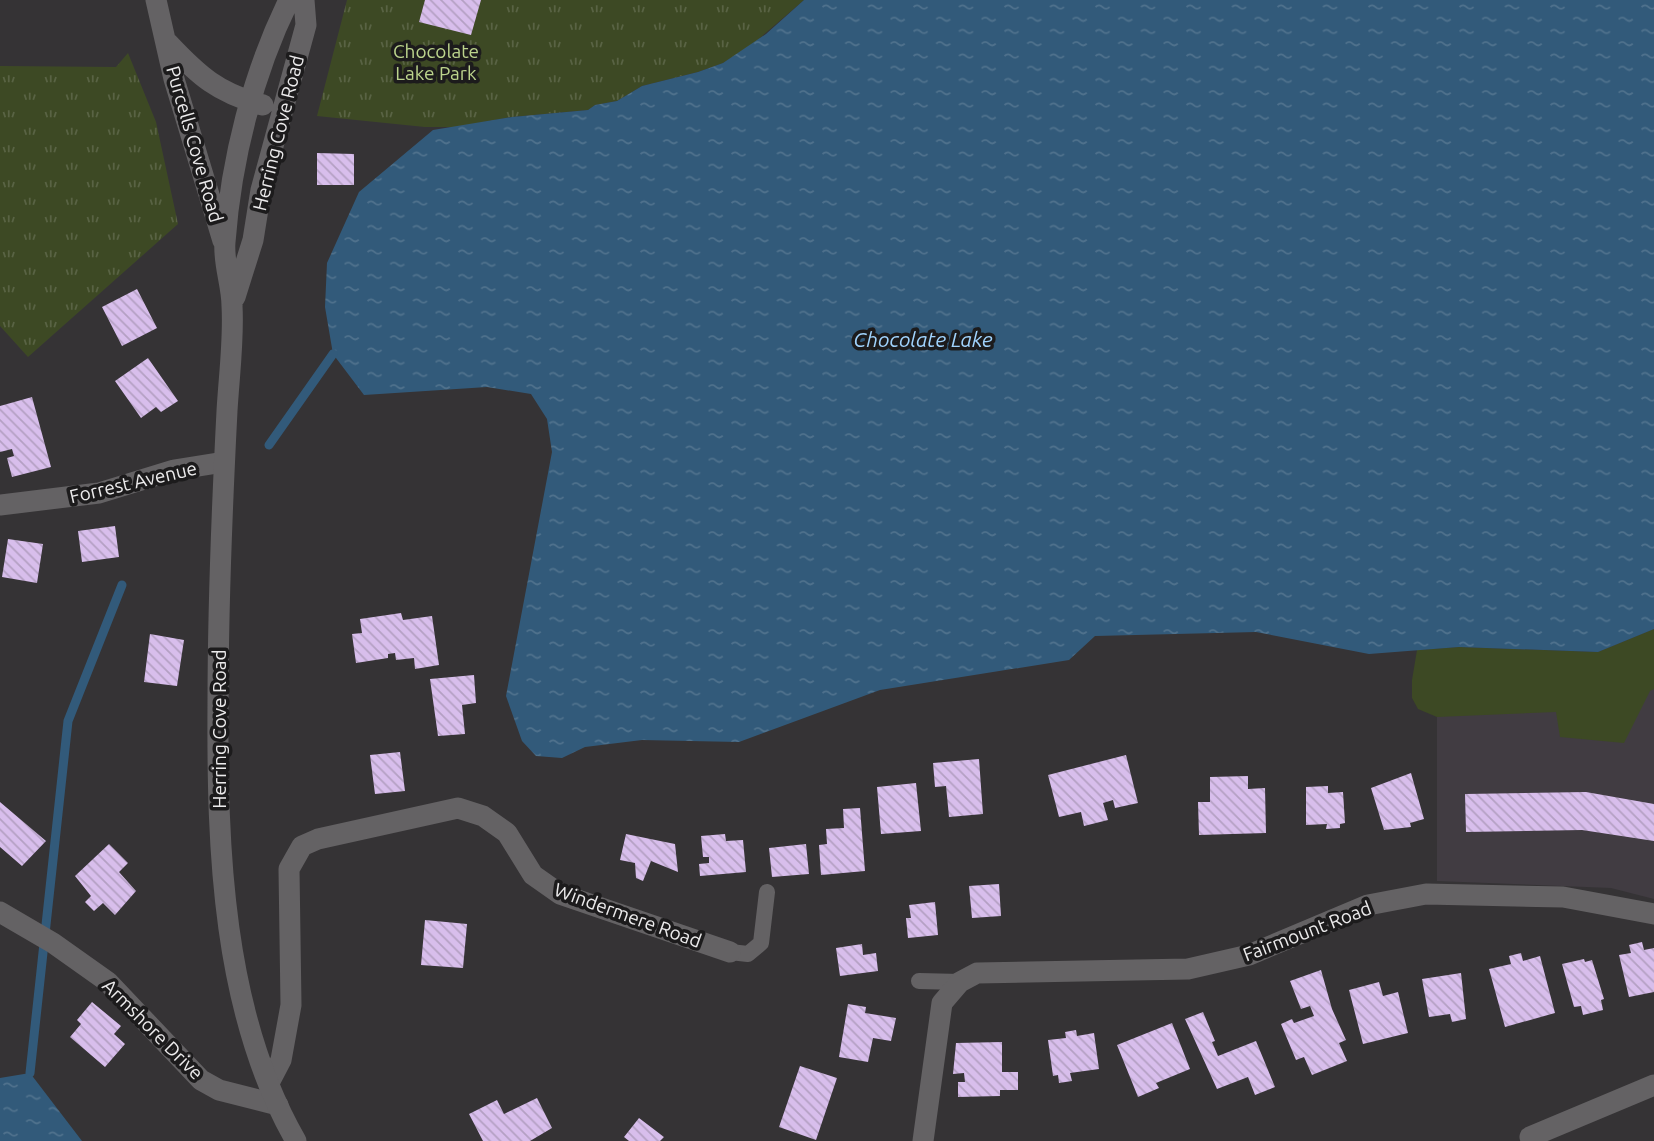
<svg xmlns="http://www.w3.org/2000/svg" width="1654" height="1141" font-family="Ubuntu,sans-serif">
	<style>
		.built { fill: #413c42 }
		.green { fill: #3d4924 }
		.park { fill: url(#park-tufts) }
		.water { fill: url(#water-ripples) }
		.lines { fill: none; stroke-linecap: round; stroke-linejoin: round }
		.stream { stroke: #325a7a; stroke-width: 9 }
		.building { fill: url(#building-back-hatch) }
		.service { stroke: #646264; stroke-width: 16 }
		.minor { stroke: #646264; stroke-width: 21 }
		.secondary { stroke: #646264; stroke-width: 21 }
		.labels { text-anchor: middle; stroke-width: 7; stroke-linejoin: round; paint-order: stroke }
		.park-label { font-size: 19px; fill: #bcd48c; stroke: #1c1b1c }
		.street-label { font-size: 19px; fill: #ecebec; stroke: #1c1b1c }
		.water-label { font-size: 21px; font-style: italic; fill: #a0d3fd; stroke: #1c1b1c }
	</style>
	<defs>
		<pattern id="park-tufts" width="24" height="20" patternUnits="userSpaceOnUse" patternTransform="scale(1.75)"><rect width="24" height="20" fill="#3d4924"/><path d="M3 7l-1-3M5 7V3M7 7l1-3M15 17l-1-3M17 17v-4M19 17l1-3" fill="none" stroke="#596344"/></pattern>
		<pattern id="water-ripples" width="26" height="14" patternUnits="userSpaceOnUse" patternTransform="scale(1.75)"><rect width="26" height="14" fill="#325a7a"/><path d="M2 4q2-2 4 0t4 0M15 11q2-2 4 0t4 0" fill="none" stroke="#50728d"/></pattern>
		<pattern id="building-back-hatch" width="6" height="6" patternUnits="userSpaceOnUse" patternTransform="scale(1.75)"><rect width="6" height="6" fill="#d8beec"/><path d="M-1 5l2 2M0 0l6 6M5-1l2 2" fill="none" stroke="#b4a0c3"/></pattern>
	</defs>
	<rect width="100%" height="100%" fill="#353335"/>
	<path class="built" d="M1654,629V899L1611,888L1437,881V717L1417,650L1598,652Z"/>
	<path class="green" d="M1654,629V689L1650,691L1624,743L1560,737L1556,712L1437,717L1418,709L1412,698V680L1417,650L1459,647L1598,652Z"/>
	<path class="park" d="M347,0H804L754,43L723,63L698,72L642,86L617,101L595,105L588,110L512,117L455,127H425L317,116Z
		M128,53L156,122L178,224L28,357L0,326V66L116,67Z"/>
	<path class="water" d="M804,0H1654V629L1598,652L1459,647L1369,654L1256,632L1095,636L1069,660L880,690L739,742L642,740L585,747L562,758L536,756L522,741L506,696L552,452L547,419L531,394L487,387L364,395L333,354L325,307L327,263L359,192L433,130L512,117L588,110L595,105L617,101L642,86L698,72L723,63L766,34Z
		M30,1073L82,1141H0V1078Z"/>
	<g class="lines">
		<path class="stream" d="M269,445L333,354
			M30,1073L68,721L122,585"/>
	</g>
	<path class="building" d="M425,0H481L471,35L419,22Z
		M317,153L354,154V185H317Z
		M137,289L157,328L122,346L102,307Z
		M148,358L178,401L161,412L156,407L141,418L115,381Z
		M32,397L51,467L12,477L7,458L14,456L12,449L0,452V406Z
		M115,526L119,557L82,562L78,531Z
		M8,539L43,544L37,583L2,577Z
		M401,613L403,620L432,616L439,665L415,669L414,658L396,660L395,653L388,654V658L356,663L352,634L362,633L360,619Z
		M150,634L184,640L177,686L144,682Z
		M474,675L476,703L462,705L465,734L438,736L430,679Z
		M400,752L405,791L375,794L370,755Z
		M1126,755L1138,803L1115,808L1113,800L1103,803L1108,820L1084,826L1081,812L1059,817L1048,775Z
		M979,759L983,814L949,817L946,786L935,787L933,763Z
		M1411,773L1424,819L1410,823L1411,827L1384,830L1371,788Z
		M1248,776V789L1265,788L1266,833L1199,835L1198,802H1210V777Z
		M916,783L921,831L881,834L877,787Z
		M1328,786V793L1343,792L1345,823L1340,824V828L1326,829L1327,824L1306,825V787Z
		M1586,792L1654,804V841L1582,830L1466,832L1465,794Z
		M0,802L46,841L22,866L0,847Z
		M860,808L865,871L821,875L819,845L827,844L826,829L844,828L843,809Z
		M626,834L675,844L678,872L651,861L643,881L636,878L635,863L620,860Z
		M725,834L726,841L743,840L746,872L700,876L699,864L709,863V857H703L701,836Z
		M109,844L128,863L119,872L136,891L115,915L103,903L94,911L85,902L91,896L75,876Z
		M806,844L809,874L772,877L769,848Z
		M999,884L1001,916L972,918L969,886Z
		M935,902L938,935L908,938L906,918H911L909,905Z
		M425,920L467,924L463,968L421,965Z
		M1642,942L1644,950L1654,948V992L1629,997L1619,955L1631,953L1629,945Z
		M862,944L863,955L876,953L878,971L840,976L836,948Z
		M1521,953L1523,961L1540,956L1555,1013L1505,1027L1489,969L1511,964L1509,956Z
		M1584,959L1585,962L1592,960L1604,999L1601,1000L1603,1010L1583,1015L1581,1006L1574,1007L1562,964Z
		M1321,970L1332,1009L1346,1040L1339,1043L1347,1061L1312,1075L1304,1057L1296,1060L1281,1024L1292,1019L1294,1023L1314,1016L1310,1006L1301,1009L1290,981Z
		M1461,973L1466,1019L1452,1022L1450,1014L1429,1017L1422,979Z
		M1379,982L1383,996L1398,992L1408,1033L1363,1044L1349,990Z
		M92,1002L121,1026L114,1034L125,1044L105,1067L70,1037L81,1024L77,1020Z
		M848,1004L866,1007L865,1013L896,1018L891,1041L873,1038L868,1062L839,1057Z
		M1203,1012L1215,1041L1212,1042L1218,1056L1256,1041L1275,1087L1255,1095L1248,1077L1217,1089L1185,1019Z
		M1172,1023L1190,1069L1156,1083L1159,1088L1138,1097L1117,1045Z
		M1076,1030L1077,1036L1094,1033L1099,1069L1070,1073L1072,1081L1059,1083L1058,1075L1053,1076L1048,1040L1066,1038L1065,1032Z
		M1002,1042V1072H1018V1090H1000V1096L958,1097V1082H965L964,1073L953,1074L956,1043Z
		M800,1066L837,1078L816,1140L779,1127Z
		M537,1098L552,1128L530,1141H483L469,1114L497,1100L504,1114Z
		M639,1118L664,1137L660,1141H629L624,1137Z"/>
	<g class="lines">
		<path class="service" d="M730,952L748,954L761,943L767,892
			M919,981L960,982"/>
		<path class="minor" d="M0,505L99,493L174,470L224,462
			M0,912L53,943L108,982L201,1080L219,1090L278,1105
			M269,1083L281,1060L291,1005L289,869L302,846L318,839L458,808L483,816L507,833L533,875L560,894L730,952
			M1530,1137L1654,1085
			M923,1141L942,1003L960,982L977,973L1188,969L1249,955L1368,905L1426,894L1563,897L1654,914"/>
		<path class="secondary" d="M156,0L174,79L223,241
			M289,0C253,73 231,160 225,242C223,263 232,285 232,306C234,340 229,376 227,411C222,508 218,605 218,703C217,848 222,1012 296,1141
			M168,43C199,76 218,93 263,105
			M235,297L253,240L261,190L306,25L304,0"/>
	</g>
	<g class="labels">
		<g class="park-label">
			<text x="436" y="58">Chocolate<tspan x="436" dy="22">Lake Park</tspan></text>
		</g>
		<g class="street-label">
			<text transform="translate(278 133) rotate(-76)" y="7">Herring Cove Road</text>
			<text transform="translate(195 144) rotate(74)" y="7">Purcells Cove Road</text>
			<text transform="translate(133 482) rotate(-13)" y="7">Forrest Avenue</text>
			<text transform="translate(219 729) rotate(-90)" y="7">Herring Cove Road</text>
			<text transform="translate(628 915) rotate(20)" y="7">Windermere Road</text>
			<text transform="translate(1307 931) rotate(-21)" y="7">Fairmount Road</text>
			<text transform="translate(153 1029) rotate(45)" y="7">Armshore Drive</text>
		</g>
		<g class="water-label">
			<text x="923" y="347">Chocolate Lake</text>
		</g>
	</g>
</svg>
